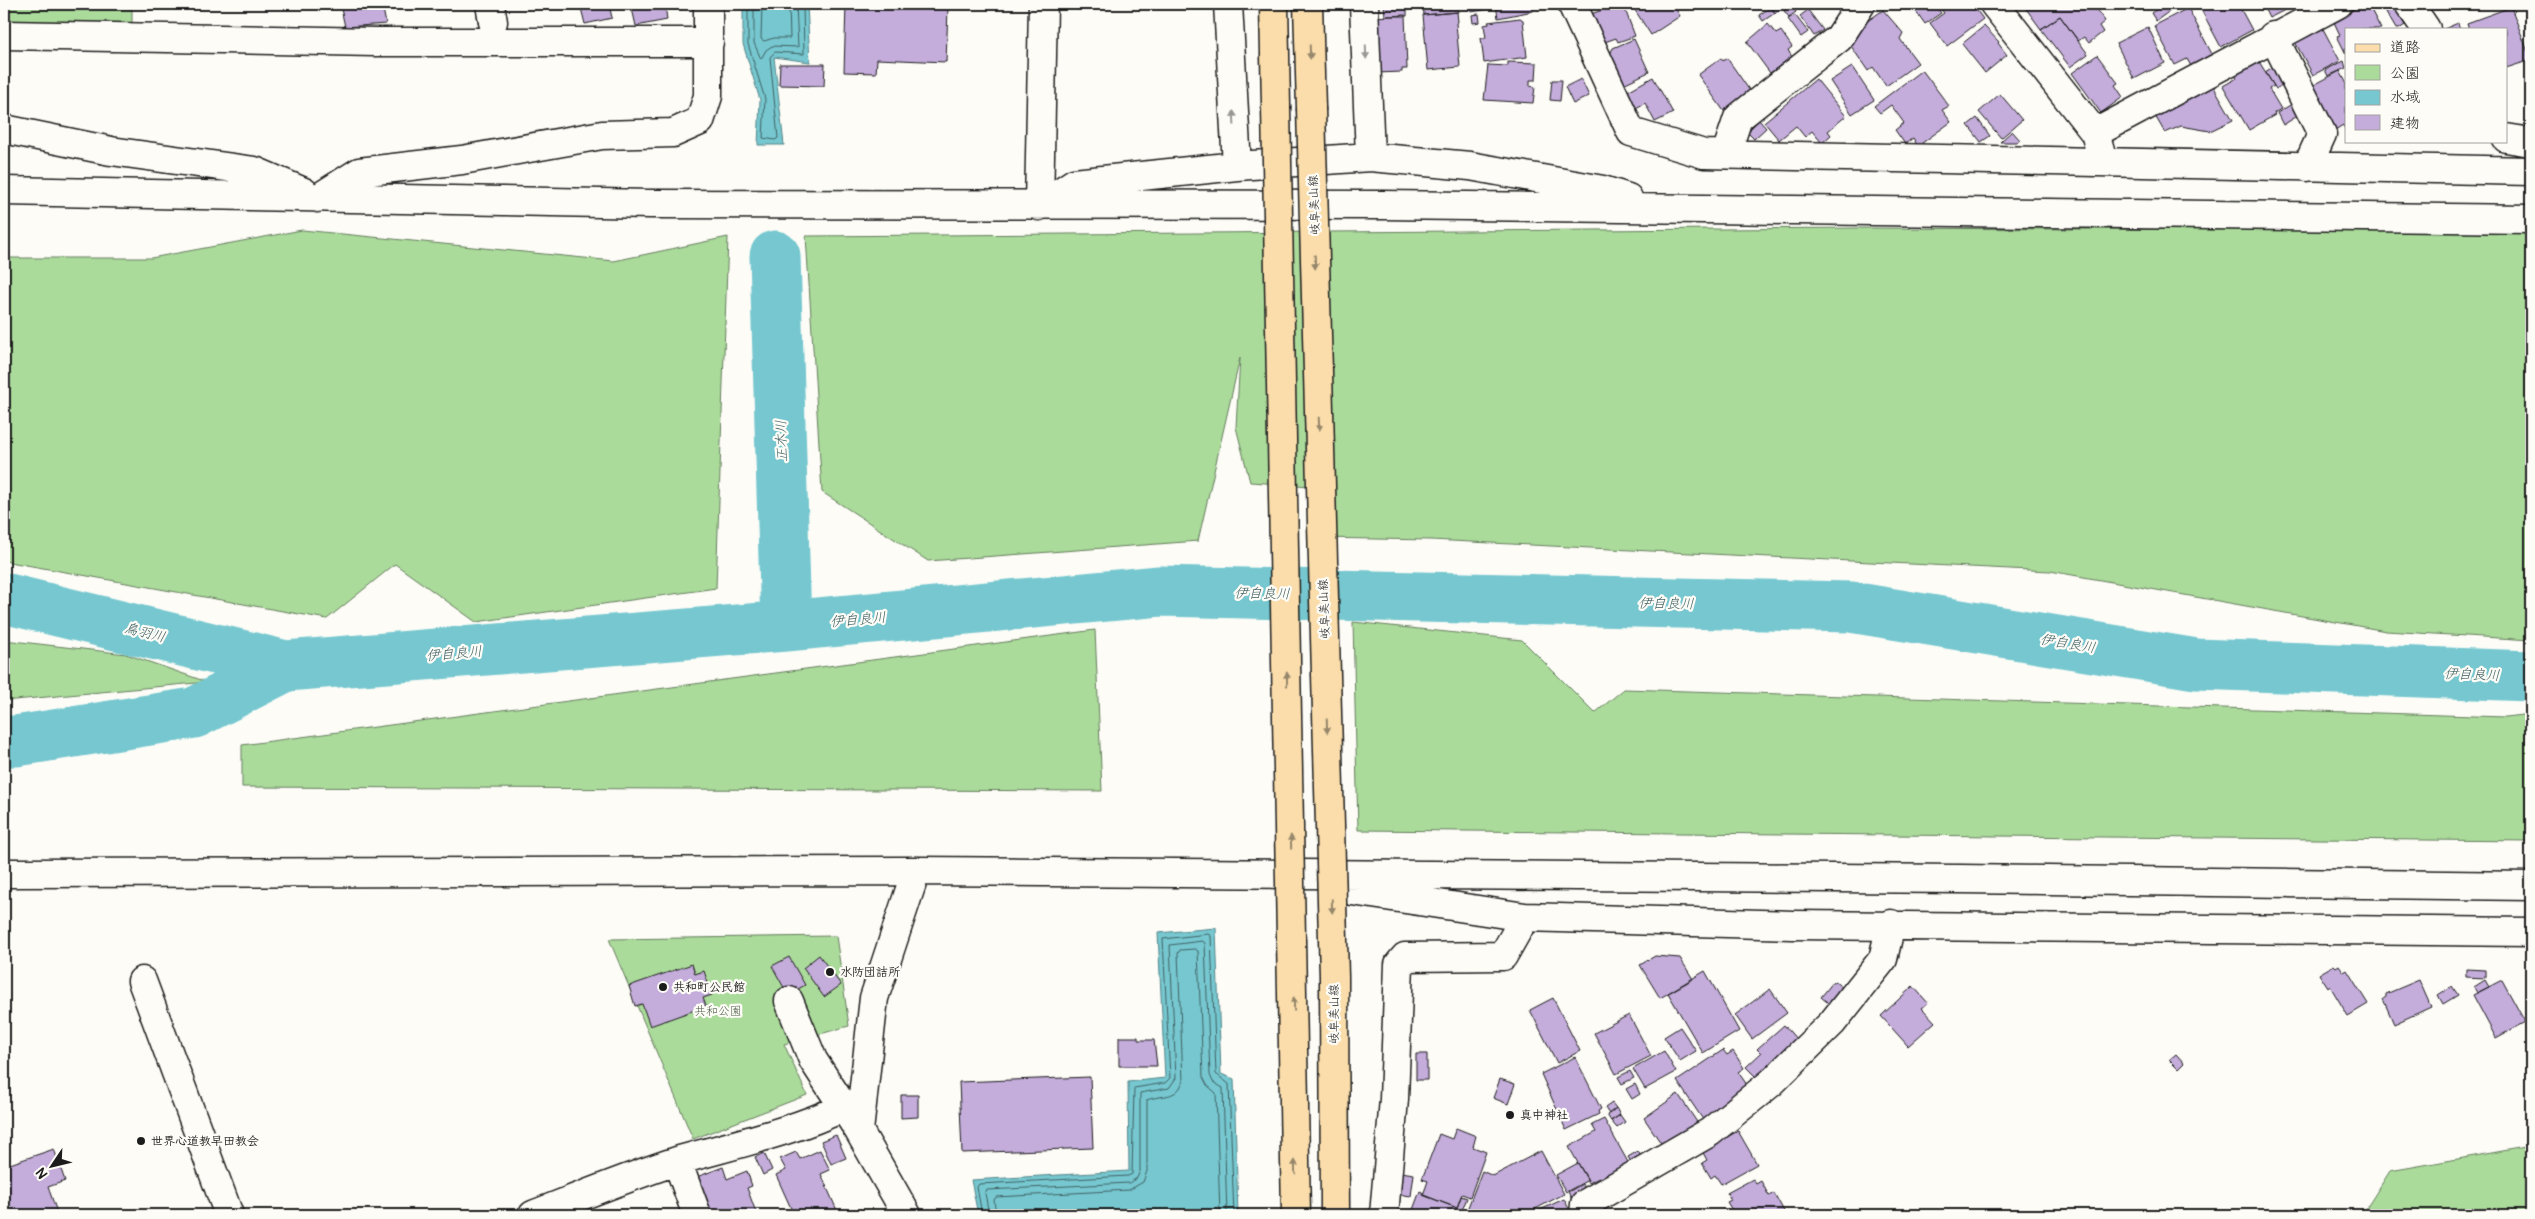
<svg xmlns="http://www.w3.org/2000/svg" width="2535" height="1219" font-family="Pangolin,'Klee One',sans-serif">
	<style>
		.green { fill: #abdb9b; stroke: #647c5c }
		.water { fill: #76c7cf; stroke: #528387 }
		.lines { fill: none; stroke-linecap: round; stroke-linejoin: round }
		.shore { stroke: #406064; stroke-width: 1 }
		.river { stroke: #76c7cf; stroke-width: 51 }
		.building { fill: #c4acdb; stroke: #1c1c1c }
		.minor-casing { stroke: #1c1c1c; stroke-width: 31 }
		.major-casing { stroke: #1c1c1c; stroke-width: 31 }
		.minor { stroke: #fdfcf7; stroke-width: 28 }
		.major { stroke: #faddab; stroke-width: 28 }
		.major-bridge-casing { stroke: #1c1c1c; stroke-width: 31; stroke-linecap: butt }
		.major-bridge { stroke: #faddab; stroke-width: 28 }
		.oneway { fill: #96866b }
		.oneway2 { fill: #989794 }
		.poi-dot { fill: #1c1c1c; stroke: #fdfcf7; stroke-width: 2 }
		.labels { text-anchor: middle; stroke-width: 4.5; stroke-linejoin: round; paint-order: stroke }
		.street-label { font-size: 12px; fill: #1c1c1c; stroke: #fdfcf7 }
		.poi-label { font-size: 12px; font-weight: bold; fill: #1c1c1c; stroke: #fdfcf7; text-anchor: start }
		.park-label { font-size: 12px; fill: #4e5f48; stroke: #fdfcf7 }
		.water-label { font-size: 14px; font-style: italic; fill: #406064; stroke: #fdfcf7 }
	</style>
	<rect width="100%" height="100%" fill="#fdfcf7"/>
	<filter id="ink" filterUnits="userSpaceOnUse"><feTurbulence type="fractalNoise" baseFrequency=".02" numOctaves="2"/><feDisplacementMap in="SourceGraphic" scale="10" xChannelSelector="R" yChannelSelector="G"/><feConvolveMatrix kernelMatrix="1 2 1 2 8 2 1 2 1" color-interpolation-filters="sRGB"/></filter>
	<g filter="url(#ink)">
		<path class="green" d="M4,4H132V27H4Z
			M1856,228L2531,231V640L2386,631L2050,571L1431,540L1318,538L1326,487L1250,482L1236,427L1240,358L1198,541L928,561L822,492L806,236Z
			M302,230L614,261L728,237L716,588L476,622L395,564L327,619L4,561V258H151Z
			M1353,622L1522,640L1595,713L1624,689L2505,717L2531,714V841L1358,830Z
			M1095,630L1102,791L242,787V745Z
			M4,640L126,654L207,682L4,701Z
			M836,936L849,1026L784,1044L807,1095L693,1139L609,939Z
			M2531,1146V1215H2362L2390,1171Z"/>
		<path class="water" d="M743,4H807L810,62L774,57L784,145H758L760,100L743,44Z
			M1216,928L1221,1074L1234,1079L1238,1215H978L971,1180L1129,1171L1128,1082L1165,1078L1158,933Z"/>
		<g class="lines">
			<path class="shore" d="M748,4V44L765,99L763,138L775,140L778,138L770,57L775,52L804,54L803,4
				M754,4V43L761,59L766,50L772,46L798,47L796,4
				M762,4L761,39L764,41L774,38H790L789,4
				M982,1215L977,1187L979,1184L1128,1176L1132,1174L1134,1088L1165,1083L1170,1078L1163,939L1208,934L1211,936L1216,1074L1229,1084L1234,1215
				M989,1215L985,1193L987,1190L1129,1183L1137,1178L1140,1171V1093L1169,1088L1176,1078L1170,945L1202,941L1205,943L1210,1075L1213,1082L1223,1088L1227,1215
				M996,1215L994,1200L996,1197L1129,1190L1143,1182L1147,1171V1100C1162,1094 1177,1100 1183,1081L1178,953L1180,950L1195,949L1198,951L1203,1077L1207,1085L1216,1093L1220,1215"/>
			<path class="river" d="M775,256L786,626
				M4,598L286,666
				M4,741H16L194,713L286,666L786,626L1160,591L1851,607L2196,664L2531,676"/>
		</g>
		<path class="building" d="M340,4H382L386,24L345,27Z
			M580,4H609L612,18L585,24Z
			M631,4H665L667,20L636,26Z
			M674,4H692L675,8Z
			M846,4L948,8L946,62L877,59L876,73L844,72Z
			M1384,4H1407V16H1385Z
			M1423,4H1457L1458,12L1424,15Z
			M1470,4H1489L1490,9L1471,12Z
			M1496,4H1531L1533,11L1498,18Z
			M1619,4H1623L1635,36L1618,42L1616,38L1602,43L1591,14Z
			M1631,4H1673L1680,16L1651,35Z
			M1679,4H1692L1682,9Z
			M1775,4H1788L1775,13L1771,7Z
			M1911,4H1934L1941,13L1925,24Z
			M1937,4H1972L1983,19L1947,46L1930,23L1944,13Z
			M2027,4H2092L2105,21L2099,26L2103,32L2089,43L2084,37L2078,41L2060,16L2041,29L2024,6Z
			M2164,4L2171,10L2156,21L2151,13Z
			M2198,4H2238L2252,30L2221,47Z
			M2262,4H2297L2269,18Z
			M2365,4H2368L2381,29H2346V54L2337,36L2340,35L2333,20Z
			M1792,5L1796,12L1789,17L1784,11Z
			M1771,7L1775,13L1763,21L1759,15Z
			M2394,7L2405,25L2399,29H2396L2386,12Z
			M2511,7L2531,60L2506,68V29H2469L2467,23Z
			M2188,8L2212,54L2191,66L2187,59L2175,65L2154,26Z
			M1808,10L1823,30L1814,36L1800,16Z
			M1883,10L1903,33L1900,39L1918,63L1886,86L1873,67L1868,71L1849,43L1851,38L1864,28L1862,25Z
			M1457,12L1458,22L1456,23L1460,67L1428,70L1423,15Z
			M1479,14L1480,22L1473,23L1472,15Z
			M1405,15L1407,69H1402V72L1376,73L1375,17Z
			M1795,15L1808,32L1801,37L1788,19Z
			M2060,16L2088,54L2070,67L2041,29Z
			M1520,18L1523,20L1527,57L1484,63L1481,38H1486L1484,25L1489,24L1488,22Z
			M2320,23L2340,61L2313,75L2295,42Z
			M2458,23L2460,29H2444Z
			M1768,24L1776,34L1781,31L1792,47L1788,50L1792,57L1770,73L1747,42Z
			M1984,26L1999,42L1998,43L2007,55L1985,73L1962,44Z
			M2148,27L2165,63L2134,79L2116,43Z
			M1634,39L1649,72L1621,85L1608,58L1613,48Z
			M2097,55L2118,83L2115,85L2123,97L2101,113L2072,73Z
			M2255,55L2274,86L2269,89L2281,109L2274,113L2275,115L2249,130L2223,86L2237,78L2232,69Z
			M1721,58L1723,61L1727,58L1750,91L1726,114L1698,75Z
			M2344,61L2346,68L2328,76L2325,70Z
			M1508,62L1537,63L1536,80H1530V86L1535,87L1533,103L1484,100L1488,65L1508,66Z
			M780,64H825L824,86L779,85Z
			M1852,67L1874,100L1852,114L1830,81Z
			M2273,67L2284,85L2276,89L2265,72Z
			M1922,70L1949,106L1942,110L1951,122L1918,146L1913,138L1905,144L1895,130L1904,123L1891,105L1880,113L1874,106Z
			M2340,71L2346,82V131L2343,125L2335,130L2312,86Z
			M1653,77L1673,113L1655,122L1645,103L1636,108L1626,92Z
			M1581,79L1589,96L1573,104L1565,87Z
			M1816,79L1846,116L1828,131L1831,135L1822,143L1812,131L1805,137L1796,126L1779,140L1764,122Z
			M1552,80H1562L1560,101L1550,100Z
			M2211,82L2233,120L2210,131L2181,126L2165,133L2154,114Z
			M2000,94L2022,120L2001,138L1979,112Z
			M2292,104L2299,115L2283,125L2277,113Z
			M1977,118L1990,136L1981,142L1968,125Z
			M1759,120L1766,128L1754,139L1747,132Z
			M2012,131L2020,140L2017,142H2000Z
			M819,955L841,985L824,997L803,968Z
			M1655,956L1680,958L1693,979L1660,998L1640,965Z
			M789,957L805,985L788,995L772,966Z
			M692,964L695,974L704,971L712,995L703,998L706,1006L650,1026L642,1004L635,1006L629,986Z
			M2334,965L2336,967L2339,965L2344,972L2347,970L2368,1004L2348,1016L2330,986L2328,988L2319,974Z
			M2466,969L2485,970V978L2466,977Z
			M1705,971L1739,1031L1703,1053L1668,993Z
			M2419,980L2431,1007L2394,1024L2383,999L2386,997V994Z
			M2485,980L2489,987L2477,993L2474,987Z
			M2502,980L2525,1022L2496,1038L2473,995Z
			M1834,981L1852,995L1839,1012L1821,997Z
			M1913,986L1928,1003L1922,1008L1935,1022L1908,1046L1881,1016Z
			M2452,986L2458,995L2443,1004L2438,995Z
			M1770,989L1787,1013L1752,1039L1735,1015Z
			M1553,998L1580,1051L1557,1063L1530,1010Z
			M1629,1015L1651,1056L1616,1074L1594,1033Z
			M1784,1025L1805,1049L1757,1078L1746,1067L1761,1053L1757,1049Z
			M1680,1027L1696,1051L1680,1061L1664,1037Z
			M1119,1037H1138V1040H1154L1157,1066H1119Z
			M1723,1050L1727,1055L1733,1051L1744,1068L1738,1072L1752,1092L1706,1124L1677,1081Z
			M1664,1051L1676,1072L1645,1089L1633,1069Z
			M1416,1054H1427V1080H1416Z
			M2176,1054L2184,1063L2178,1069L2169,1060Z
			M1575,1057L1601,1109L1598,1111L1599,1114L1566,1130L1541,1074Z
			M1630,1071L1634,1078L1622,1084L1618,1077Z
			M1090,1077L1093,1148L962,1153L959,1082Z
			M1500,1079L1515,1084L1508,1104L1493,1098Z
			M1635,1084L1640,1094L1632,1099L1626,1089Z
			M1678,1094L1701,1128L1667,1152L1644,1118Z
			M901,1095H918V1117L901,1118Z
			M1612,1103L1616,1108L1609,1114L1605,1108Z
			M1616,1108L1620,1115L1611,1121L1607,1115Z
			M1620,1115L1625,1122L1617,1128L1611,1121Z
			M1604,1119L1629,1164L1604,1187L1599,1178L1589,1183L1569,1147L1596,1132L1592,1125Z
			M1456,1128L1476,1136L1473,1147L1486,1152L1470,1197L1462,1194L1457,1208L1423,1195L1428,1181L1422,1179L1439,1134L1452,1139Z
			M1738,1131L1757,1164L1721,1184L1715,1175L1711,1178L1702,1163L1707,1160L1702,1151Z
			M836,1135L846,1158L831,1164L821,1141Z
			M54,1149L65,1181L48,1187L58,1215H4V1166Z
			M820,1150L830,1170L821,1174L839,1215H794L776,1175L786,1170L780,1159L796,1152L800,1159Z
			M1541,1151L1564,1194L1524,1215H1465L1482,1171L1493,1176Z
			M1638,1151L1643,1160L1633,1165L1628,1157Z
			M764,1153L772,1170L763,1175L755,1157Z
			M1578,1163L1588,1180L1566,1192L1556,1175Z
			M723,1167L727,1179L747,1171L752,1186L747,1188L757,1215H707L704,1208L709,1206L706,1197L702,1199L694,1178Z
			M1401,1172L1414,1174L1411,1196L1397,1194Z
			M1753,1179L1756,1184L1761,1181L1769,1196L1774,1193L1786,1215H1735L1727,1202L1731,1200L1727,1193Z
			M1582,1184L1589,1196L1575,1205L1568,1192Z
			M1420,1191L1424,1193L1423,1195L1457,1208L1461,1196L1467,1198L1460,1215H1411Z
			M1564,1199L1572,1215H1529Z
			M1724,1210L1727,1215H1714Z"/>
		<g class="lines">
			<g class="minor-casing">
				<path id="minor" d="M490,4L493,22
					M1228,4L1237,166
					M1364,4L1370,157
					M1572,4L1631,132L1704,154L2531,171
					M1994,4L2095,133L2100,150
					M2409,4L2426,29
					M4,35L375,42H709
					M2273,36L2322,134L2307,167
					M4,129L111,151L255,171L304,192
					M2095,133L2338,4
					M2506,138L2531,142
					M1726,154L1738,118L1839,38L1861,4
					M4,191L650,204L1382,205L2531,219
					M318,198L359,172L462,160L602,135L673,133L700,121L708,96V4
					M1039,206L1074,183L1237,166L1370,157L1470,166L1603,190L1628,198
					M1039,206L1043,4
					M4,873L916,871L1960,879L2531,886
					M1352,891L1525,917L1793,925L2531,932
					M142,981L229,1215
					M789,1001L813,1060L859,1131L907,1215
					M859,1131L874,998L916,871
					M677,1161L697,1215
					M533,1215C581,1196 630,1176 680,1160C735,1144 792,1132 844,1107
					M1384,1215L1394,1099L1399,964L1405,957L1503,956L1525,917
					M1584,1215L1585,1204L1710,1132L1772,1082L1832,1023L1883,959L1891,924"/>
			</g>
			<g class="major-casing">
				<path id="major" d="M1274,4L1276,106
					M1308,4L1311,108"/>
			</g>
			<use href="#minor" class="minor"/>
			<use href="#major" class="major"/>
			<g class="major-bridge-casing">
				<path id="major-bridge" d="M1276,106L1296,1215
					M1311,108L1334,977L1335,1215"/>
			</g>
			<use href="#major-bridge" class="major-bridge"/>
		</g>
		<defs><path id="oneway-solid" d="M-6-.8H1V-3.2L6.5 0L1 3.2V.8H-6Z" transform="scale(1.25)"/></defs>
		<g class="oneway">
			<use href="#oneway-solid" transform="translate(1310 52) rotate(88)"/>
			<use href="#oneway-solid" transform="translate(1315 262) rotate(88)"/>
			<use href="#oneway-solid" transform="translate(1319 424) rotate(88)"/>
			<use href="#oneway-solid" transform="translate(1287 679) rotate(-91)"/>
			<use href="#oneway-solid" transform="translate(1327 726) rotate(88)"/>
			<use href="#oneway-solid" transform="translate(1291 842) rotate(-91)"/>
			<use href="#oneway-solid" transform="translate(1332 906) rotate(88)"/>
			<use href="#oneway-solid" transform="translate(1294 1004) rotate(-91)"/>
			<use href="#oneway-solid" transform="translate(1295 1167) rotate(-91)"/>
		</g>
		<g class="oneway2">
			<use href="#oneway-solid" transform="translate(1366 52) rotate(88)"/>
			<use href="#oneway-solid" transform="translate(1234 118) rotate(-93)"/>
		</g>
	</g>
	<g class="poi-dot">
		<circle cx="830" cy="972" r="5"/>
		<circle cx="663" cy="987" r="5"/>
		<circle cx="1510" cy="1115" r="5"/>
		<circle cx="141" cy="1141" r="5"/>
	</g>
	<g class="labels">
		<g class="street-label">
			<text transform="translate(1314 205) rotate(-92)" y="4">岐阜美山線</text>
			<text transform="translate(1324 609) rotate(-92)" y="4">岐阜美山線</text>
			<text transform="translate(1334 1014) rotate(-90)" y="4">岐阜美山線</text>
		</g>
		<g class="poi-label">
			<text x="840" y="976">水防団詰所</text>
			<text x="673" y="991">共和町公民館</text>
			<text x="1520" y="1119">真中神社</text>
			<text x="151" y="1145">世界心道教早田教会</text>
		</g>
		<g class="park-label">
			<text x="718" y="1015">共和公園</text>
		</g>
		<g class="water-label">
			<text transform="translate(781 441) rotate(-92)" y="5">正木川</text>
			<text transform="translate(1262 593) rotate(1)" y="5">伊自良川</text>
			<text transform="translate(1666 603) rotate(1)" y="5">伊自良川</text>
			<text transform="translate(858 619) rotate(-5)" y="5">伊自良川</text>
			<text transform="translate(145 632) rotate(14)" y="5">鳥羽川</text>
			<text transform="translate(2068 643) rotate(9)" y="5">伊自良川</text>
			<text transform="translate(454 653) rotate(-5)" y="5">伊自良川</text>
			<text transform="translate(2472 674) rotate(2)" y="5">伊自良川</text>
		</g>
	</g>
	<rect width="2535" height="1219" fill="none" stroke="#fdfcf7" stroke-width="20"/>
	<rect x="10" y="10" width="2515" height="1199" fill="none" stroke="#1c1c1c" stroke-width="2" filter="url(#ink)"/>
	<rect x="2345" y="28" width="162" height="115" fill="#fdfcf7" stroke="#a3a29f"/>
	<rect x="2355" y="44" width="25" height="8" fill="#faddab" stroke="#a3a29f"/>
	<text x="2390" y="52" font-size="15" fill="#1c1c1c">道路</text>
	<rect x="2355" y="65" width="25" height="15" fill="#abdb9b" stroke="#a3a29f"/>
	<text x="2390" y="78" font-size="15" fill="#1c1c1c">公園</text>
	<rect x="2355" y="90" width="25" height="15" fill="#76c7cf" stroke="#a3a29f"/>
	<text x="2390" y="102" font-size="15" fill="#1c1c1c">水域</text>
	<rect x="2355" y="115" width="25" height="15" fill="#c4acdb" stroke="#a3a29f"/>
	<text x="2390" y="128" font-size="15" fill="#1c1c1c">建物</text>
	<g transform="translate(52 1166) rotate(235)" stroke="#fdfcf7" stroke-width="4" paint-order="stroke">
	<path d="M0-4L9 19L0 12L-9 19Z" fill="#1c1c1c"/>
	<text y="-8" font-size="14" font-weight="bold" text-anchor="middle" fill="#1c1c1c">N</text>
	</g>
</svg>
